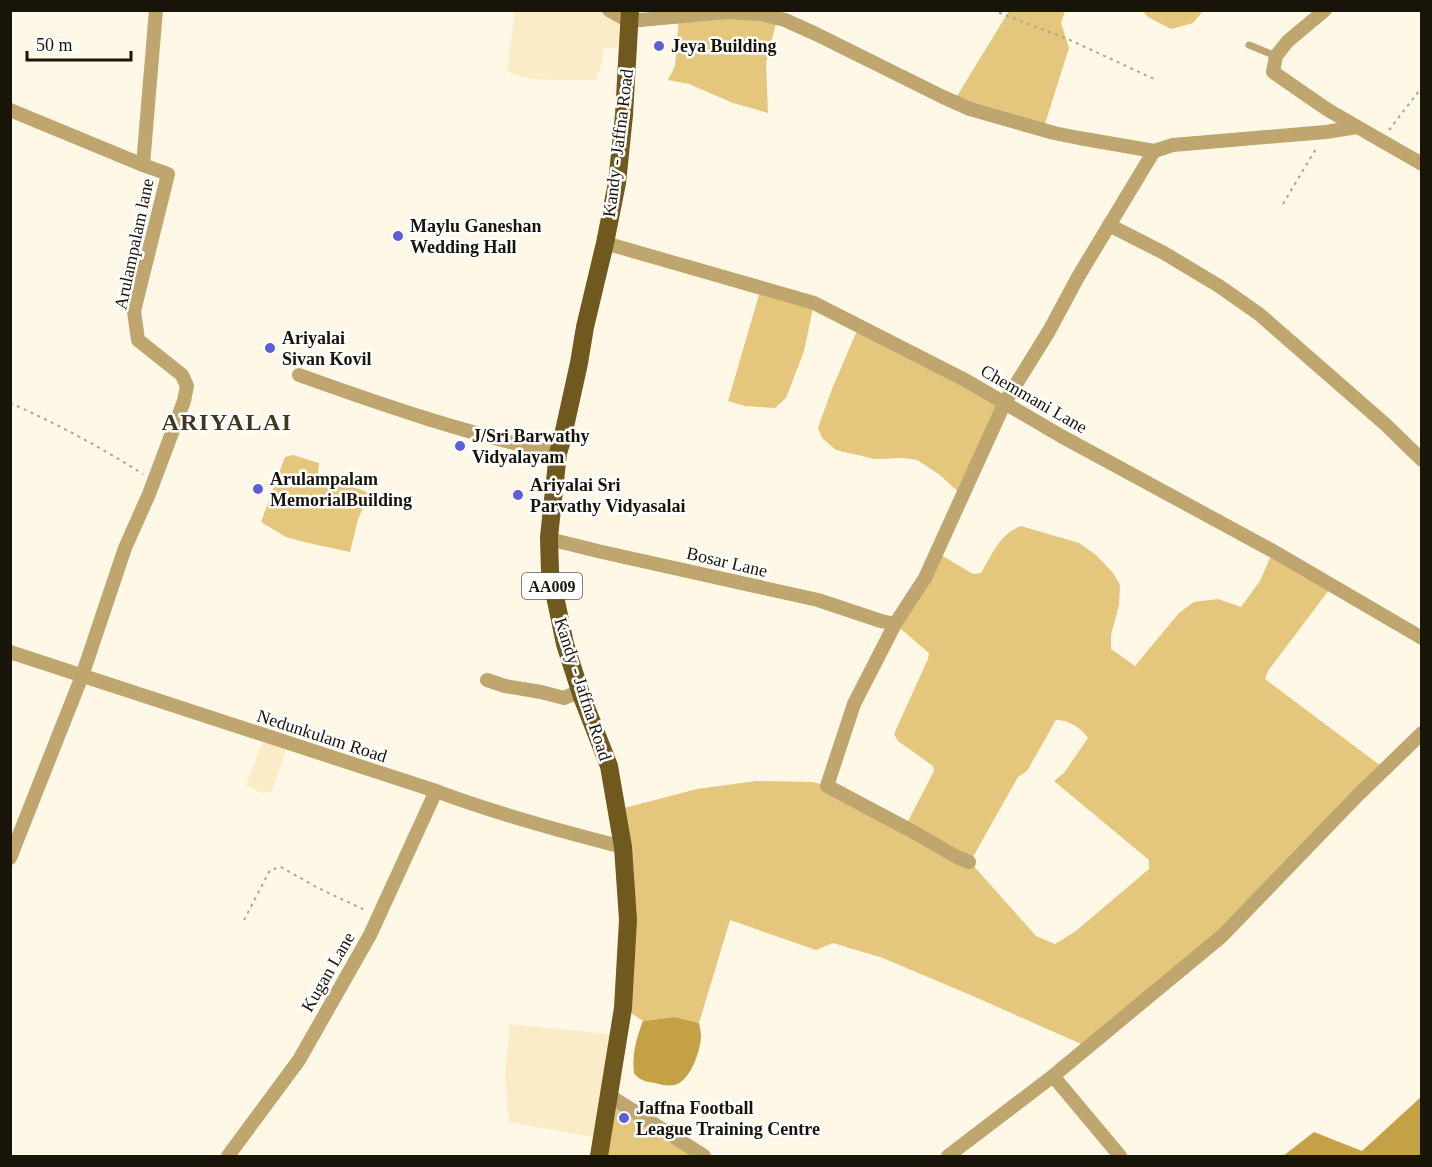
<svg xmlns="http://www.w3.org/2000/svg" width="1432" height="1167" font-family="Georgia,serif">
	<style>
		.built { fill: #fbecc8 }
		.green { fill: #e4c67d; fill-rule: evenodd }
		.water { fill: #c5a146 }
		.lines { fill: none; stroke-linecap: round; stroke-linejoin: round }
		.path { stroke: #aca697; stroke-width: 2; stroke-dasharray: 3 4.5; stroke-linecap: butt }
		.service { stroke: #bea66e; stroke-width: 7 }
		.minor { stroke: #bea66e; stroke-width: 14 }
		.trunk { stroke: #70591e; stroke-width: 18 }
		.poi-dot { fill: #5c5fd7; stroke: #fff; stroke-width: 2 }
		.labels { text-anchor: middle; stroke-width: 5; stroke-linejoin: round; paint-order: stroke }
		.shield { fill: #fff; stroke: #5e5a54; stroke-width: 1.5 }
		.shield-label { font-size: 16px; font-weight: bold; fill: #19140a }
		.poi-label { font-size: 18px; font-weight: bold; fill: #19140a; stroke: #fff; text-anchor: start }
		.street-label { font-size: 18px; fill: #19140a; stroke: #fff }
		.district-label { font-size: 24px; font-weight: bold; letter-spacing: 1.5px; fill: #413720; stroke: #fff }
	</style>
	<rect width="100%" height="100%" fill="#fff8e7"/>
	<path class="built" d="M515,11H630L628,48H604L601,64L596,80H552L529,79L507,72Z
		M265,736L288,744L272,791L261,793L246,785Z
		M510,1024L619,1035L602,1139L509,1122L505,1075Z"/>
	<path class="green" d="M705,11H779L766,63L768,113L733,103L689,84L668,80L675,66L679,16Z
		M1009,11H1065L1061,23L1069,48L1043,130L954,101Z
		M1143,11H1203L1193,23L1171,29L1148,17Z
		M761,288L814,303L804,351L786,398L775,408L745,406L728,401Z
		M859,326L1005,402L962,494L954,488L940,475L917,460L903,458L875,459L836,450L822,438L818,428L832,389Z
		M293,455L319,463L318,473L324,477L370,493L358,519L350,552L304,542L286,537L261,522L285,457Z
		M1021,526L1079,543L1096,555L1113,573L1120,585L1119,605L1111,635V649L1135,666L1179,613L1194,602L1218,599L1241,607L1260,581L1273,551L1332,586L1268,671L1265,679L1385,769L1222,936L1088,1047L975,997L883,958L833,943L816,950L730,920L699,1023L675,1017L643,1021L623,1008L617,810L697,789L756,781L813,782L827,786L905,827L934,771L933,766L898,741L894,734L928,659L929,653L895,624L936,552L973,574L981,573C992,555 1000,533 1021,526ZM1056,720C1067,719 1083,729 1088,738L1064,773L1054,781L1149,860V869L1076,931L1055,944L1036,936L970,862L1018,777L1027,771Z
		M610,1096L704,1156H599Z"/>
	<path class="water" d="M675,1017L699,1023C700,1028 701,1032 701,1037C700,1052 690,1082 674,1085C668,1086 661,1085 655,1083C646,1082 639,1080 634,1073C632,1055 636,1039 643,1021Z
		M1421,1097V1156H1283L1314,1132L1362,1151Z"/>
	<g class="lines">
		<path class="path" d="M992,10L1070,40L1154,79
			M1389,130L1422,87
			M1283,204L1317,147
			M10,403C56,423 100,447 143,474
			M244,920L270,870L281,867L318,888L365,910"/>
		<path class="service" d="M1249,45L1276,56"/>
		<path class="minor" d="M609,10L629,21L727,12L761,14L785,20L816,34L943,97L970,109L1054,133L1079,138L1154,151L1173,145L1326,132L1357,127
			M1325,10L1288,41L1276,56L1273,72L1328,110L1422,164
			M10,110L143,165
			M1109,225L1164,253L1219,286L1259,314L1385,424L1422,460
			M605,243L814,303L967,381L1061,436L1273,551L1422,638
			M299,375C383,405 469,435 558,453
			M549,539L602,552L818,600L881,621L895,624
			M10,652L436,791C497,814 560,831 623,847
			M487,680L505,686L541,692L564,698L580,691
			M10,858L82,676L125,548L149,494L184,401L187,386L182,375L138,340L134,311L168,174L143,165L156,10
			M969,862L957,857L908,829L827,786L854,704L895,624L925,578L1005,402L1049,331L1078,277L1154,151
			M1053,1076L1120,1156
			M610,1096L704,1156
			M228,1156L299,1060L370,935L436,791
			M948,1156L1053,1076L1222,936L1358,795L1422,733"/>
		<path class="trunk" d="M599,1156L623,1008L628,920L623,847L609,766L582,697L565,644L550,572L549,537L558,453L562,440L579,363L585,327L605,243L617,183L624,115L630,10"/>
	</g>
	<g class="poi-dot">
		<circle cx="659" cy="46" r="6"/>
		<circle cx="398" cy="236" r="6"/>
		<circle cx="270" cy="348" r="6"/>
		<circle cx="460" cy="446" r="6"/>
		<circle cx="258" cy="489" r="6"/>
		<circle cx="518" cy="495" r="6"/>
		<circle cx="624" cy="1118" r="6"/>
	</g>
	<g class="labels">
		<rect class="shield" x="522" y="573" width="60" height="26" rx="4.5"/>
		<g class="shield-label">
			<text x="552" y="592">AA009</text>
		</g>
		<g class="poi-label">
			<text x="671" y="52">Jeya Building</text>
			<text x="410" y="232">Maylu Ganeshan<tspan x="410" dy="21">Wedding Hall</tspan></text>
			<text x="282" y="344">Ariyalai<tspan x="282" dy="21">Sivan Kovil</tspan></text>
			<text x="472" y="442">J/Sri Barwathy<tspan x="472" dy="21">Vidyalayam</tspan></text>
			<text x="270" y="485">Arulampalam<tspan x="270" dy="21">MemorialBuilding</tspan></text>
			<text x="530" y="491">Ariyalai Sri<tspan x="530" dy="21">Parvathy Vidyasalai</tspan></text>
			<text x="636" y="1114">Jaffna Football<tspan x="636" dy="21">League Training Centre</tspan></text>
		</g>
		<g class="street-label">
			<text transform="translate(618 143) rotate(-83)" y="6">Kandy - Jaffna Road</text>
			<text transform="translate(134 244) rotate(-78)" y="6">Arulampalam lane</text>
			<text transform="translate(1034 399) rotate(30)" y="6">Chemmani Lane</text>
			<text transform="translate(727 562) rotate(13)" y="6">Bosar Lane</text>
			<text transform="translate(583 689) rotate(72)" y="6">Kandy - Jaffna Road</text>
			<text transform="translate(322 736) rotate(18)" y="6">Nedunkulam Road</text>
			<text transform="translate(328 972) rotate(-60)" y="6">Kugan Lane</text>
		</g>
		<g class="district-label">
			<text x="227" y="430">ARIYALAI</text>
		</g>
	</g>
	<rect width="1432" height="1167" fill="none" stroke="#19140a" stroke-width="24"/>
	<path d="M27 51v9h104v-9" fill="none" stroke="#19140a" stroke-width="3"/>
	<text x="36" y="51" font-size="18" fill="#19140a" stroke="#ffffff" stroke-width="4.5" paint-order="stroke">50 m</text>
</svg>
